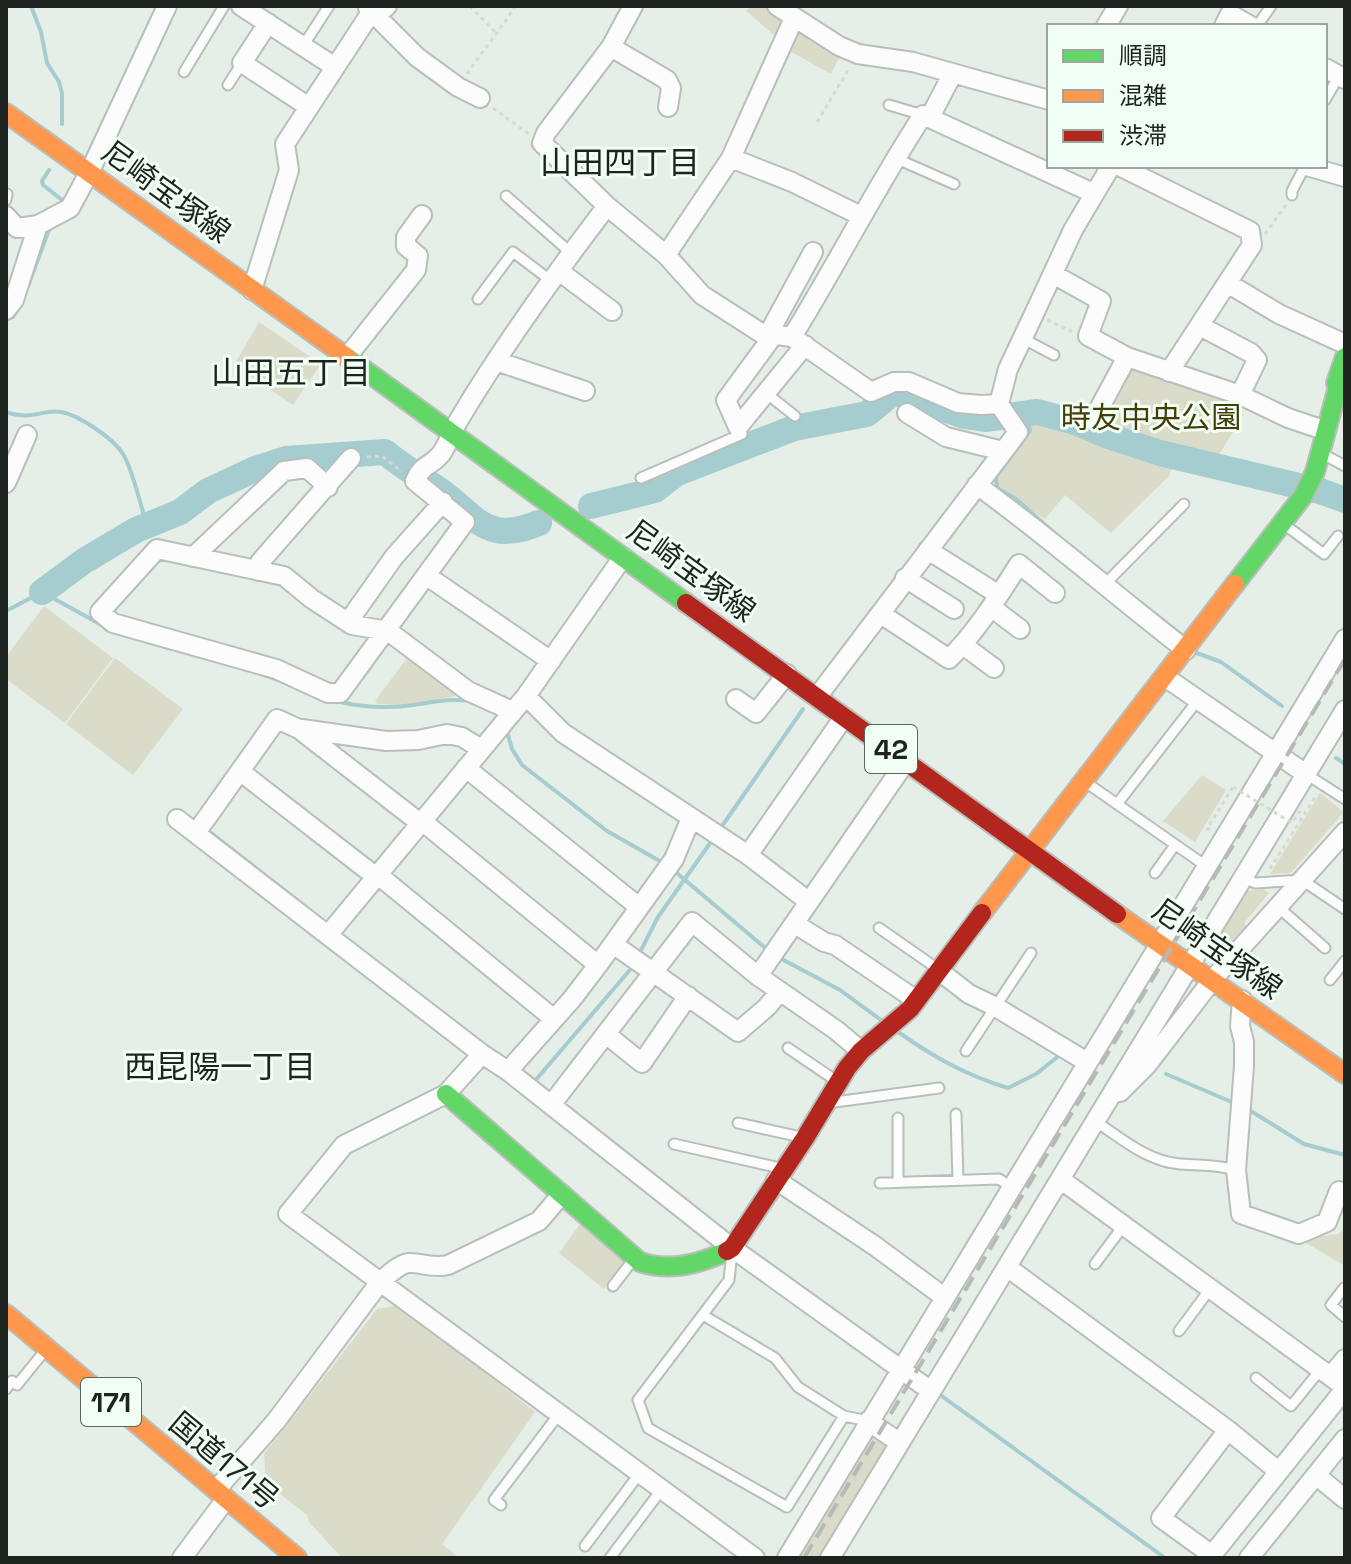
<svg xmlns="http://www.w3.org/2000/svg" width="1351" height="1564" font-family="'Space Grotesk','Noto Sans JP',sans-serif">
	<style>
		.green { fill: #dadcc9 }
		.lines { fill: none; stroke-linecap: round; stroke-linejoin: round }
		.stream { stroke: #a5cdd0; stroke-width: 4 }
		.river { stroke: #a5cdd0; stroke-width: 26 }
		.lane-casing { stroke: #b8bfba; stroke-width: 13 }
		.street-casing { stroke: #b8bfba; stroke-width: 22 }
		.fast-casing { stroke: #b8bfba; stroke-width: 22 }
		.slow-casing { stroke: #b8bfba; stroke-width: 22 }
		.jam-casing { stroke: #b8bfba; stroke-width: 22 }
		.path { stroke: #d6d8d6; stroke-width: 3; stroke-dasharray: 4 4; stroke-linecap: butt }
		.lane { stroke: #fbfcfb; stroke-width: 9 }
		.street { stroke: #fbfcfb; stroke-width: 18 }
		.fast { stroke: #63d668; stroke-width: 18 }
		.slow { stroke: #ff974d; stroke-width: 18 }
		.jam { stroke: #b3261e; stroke-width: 18 }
		.rail { stroke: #b7b9b7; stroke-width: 4; stroke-dasharray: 16 8; stroke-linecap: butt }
		.path-bridge { stroke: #d6d8d6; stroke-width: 3; stroke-dasharray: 4 4; stroke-linecap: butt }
		.labels { text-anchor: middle; stroke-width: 6; stroke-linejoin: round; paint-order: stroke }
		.shield { fill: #f1fef4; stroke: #5d655e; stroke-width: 2 }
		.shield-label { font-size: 28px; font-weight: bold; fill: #1d231e }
		.street-label { font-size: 30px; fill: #1d231e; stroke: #f1fef4 }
		.park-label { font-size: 30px; fill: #453d08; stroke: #f1fef4 }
		.neighbourhood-label { font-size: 32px; fill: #1d231e; stroke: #f1fef4 }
	</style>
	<rect width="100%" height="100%" fill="#e5eee7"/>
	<path class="green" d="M752,6H771L787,17L780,40L746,11Z
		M802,29L841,54L831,74L788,50L796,31Z
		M259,322L321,364L293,405L234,365Z
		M1129,364L1236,401L1234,409L1244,414L1215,461L1178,453L1169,476L1111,533L1065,495L1045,519L998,488V478L1032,429V417L1072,427L1092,437Z
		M44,606L113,658L65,723L6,679V657Z
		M411,653L461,695L408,705L378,704L375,701Z
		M115,658L183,709L133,775L66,724Z
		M1202,775L1226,790L1195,842L1163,821Z
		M1320,793L1344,812L1291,873L1270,874Z
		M1264,889L1269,893L1245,922V929L1224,952L1212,941L1241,892Z
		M584,1219L624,1263L604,1289L559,1253Z
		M1343,1229L1345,1230V1266L1306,1243L1308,1238L1338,1234Z
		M400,1305L535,1412L442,1544L457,1556L456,1558H342L309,1522L307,1515L266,1483L264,1454L377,1309Z
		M867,1429L895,1446L827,1558H789Z"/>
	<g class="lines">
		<path class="stream" d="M31,6L41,32L47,63L59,82L62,93V124
			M49,170L42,181L43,185L62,200
			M28,286L50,227
			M6,320L13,317L20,306
			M6,412C33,421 42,409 61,412C79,415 114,439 123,454C133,470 141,507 147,526
			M1028,412L1030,431L996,477L997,488L1016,499L1058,536
			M1140,602L1183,636
			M6,611L42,592L107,628
			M145,641L172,649
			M1194,652L1221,662L1282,706
			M261,674L279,680
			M336,701C359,707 390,709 413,705C434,702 449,698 470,701
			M506,728L512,749L522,765L607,831L665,864
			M1336,758L1345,764
			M206,829L297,900
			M720,829L803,709
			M672,869L769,951
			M638,956L658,917L713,839
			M776,956L840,990L881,1020
			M898,1032C934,1057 965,1075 1008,1088L1036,1074L1060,1055
			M1166,1074L1234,1103
			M534,1082L635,964
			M1246,1108L1304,1144L1345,1155
			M747,1248L857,1327
			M939,1394L1165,1558"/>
		<path class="river" d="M591,506L655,490L677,473L794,428L867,414L890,395L903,393L964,416L985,419L1037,412L1075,422L1108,436L1160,453L1320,491L1345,500
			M42,592L84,561L136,530L180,512L208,491L255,469L286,459L385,452C404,468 426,480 446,495C463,507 475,525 497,530C511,533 526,528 539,523"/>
		<g class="lane-casing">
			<path id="lane" d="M1257,26L1271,6
				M303,46L329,6
				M184,72L224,6
				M228,85L242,63
				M1325,100L1339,76
				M889,105L923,115
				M895,158L954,184
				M1292,195V191L1305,166
				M506,196L571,253
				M6,200L7,194
				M478,299L513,252L550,280
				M1022,338L1054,355
				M766,393L795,416
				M1323,454L1345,466
				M641,478L742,434L741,429
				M1285,525L1324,554L1338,536
				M1104,585L1184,504
				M1306,774L1345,799
				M1084,781L1206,866
				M1117,804L1198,700
				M1155,873L1175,845
				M1242,877L1255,883L1302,880L1345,909
				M1278,907L1325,948
				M879,928L935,967
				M1330,980L1345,961
				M788,1048L838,1082
				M966,1051L1031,953
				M832,1101L835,1102L939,1088
				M956,1114L958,1180
				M1095,1121C1121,1138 1148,1162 1180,1164C1202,1166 1213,1164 1236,1170
				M738,1123L801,1137
				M674,1144L780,1168
				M898,1181V1118
				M880,1183L999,1179L1011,1187
				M732,1252L729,1280L638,1400L648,1428L787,1507L844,1416
				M1095,1264L1124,1225
				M613,1286L633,1260
				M1344,1288L1331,1305L1345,1317
				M703,1315L775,1358L798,1387L844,1416L868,1421
				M1179,1331L1210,1289
				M1256,1378L1291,1406L1321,1369
				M6,1389L12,1381L17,1385L43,1353
				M501,1505L494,1500L559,1414
				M585,1546L640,1473
				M610,1558L662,1489"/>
		</g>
		<g class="street-casing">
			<path id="street" d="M241,6L335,67
				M633,6L611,47L546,133L542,143L607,206L666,255L702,295L761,333L792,337L871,392L894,382H909L958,403L981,405L999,404L1018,432L817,697
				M777,6L839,46L858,54L913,62L1049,100
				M368,8L417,57L458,87L480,98
				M268,23L242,63L309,107
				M1106,26L1118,6
				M1224,26L1230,14L1251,26
				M611,47L667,80L671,88L668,107
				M1325,68L1345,79
				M930,117L953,73
				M731,158L792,182L861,216
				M1119,166L1250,231L1252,245L1169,372
				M1307,166L1345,177
				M6,216L17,228L38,225
				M666,255L731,158L794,18
				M559,271L612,311
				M1053,274L1101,301L1088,336L1127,357L1240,395L1288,418L1324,430
				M1229,284L1279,314L1345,344
				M252,290L289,170L285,144L368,17L376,15L387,6
				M6,310L14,300L38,225L70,208L90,171L167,6
				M1200,326L1251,353L1257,360L1240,395
				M792,337C837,264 876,187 923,115L1093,193
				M805,345L738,427L726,400L770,340V331L813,252
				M347,357L416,270L418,256L406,246V237L422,215
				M496,361L585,391
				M999,404L1008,369L1034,314L1073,230L1111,166
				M907,413L946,437L1003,451
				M1093,420L1127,357
				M6,483L27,435
				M977,485C1049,537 1116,596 1186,650
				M928,550L999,595
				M193,557L284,471L307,468L328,487
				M259,571L260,562L351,458
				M427,576L551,661
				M905,578L954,609
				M991,607L1020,629
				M881,614L949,659C977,631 998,597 1019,564L1055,593
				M348,622L394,557L443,502
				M963,645L994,668
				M1165,677L1306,774
				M526,696L563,733L748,855L808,901
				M736,699L756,713L787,674
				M512,711L468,691L388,631L352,625L312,599L284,576L157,549L100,612L113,623L276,669L328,693H340L465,522L415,481C423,462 434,466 443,451C449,441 453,429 460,418C504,344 555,274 607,206
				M302,729L386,741L418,740L447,734L462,737L481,749
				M466,768L639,907
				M241,772L375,876
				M177,819L482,1054L508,1071L732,1248L931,1391
				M422,821L598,965
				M196,833L277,719L299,729L420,823
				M748,855L844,717
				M377,874L554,1019
				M795,924L824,942L835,945L916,1000
				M328,935L526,696L623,557
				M613,944L738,1032L767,1007L780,991
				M938,970L969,994L994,1006L1087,1062
				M758,976L907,760
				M1242,1000L1240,1026L1244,1042V1066L1236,1170L1241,1214L1299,1234L1327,1222L1339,1191L1345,1194
				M607,1035L642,1063L688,996
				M482,1054L446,1094L344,1145L288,1214L755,1558
				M508,1071L572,999L598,965L674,859L691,818
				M1120,1092L1147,1065L1213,979L1345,832
				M551,1105L692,922L758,976L836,1030L861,1051
				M1060,1179L1345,1387
				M776,1180L875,1246L944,1297
				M1007,1267L1228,1430L1278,1471
				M1331,1376L1345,1359
				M868,1421L900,1443
				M1228,1430L1161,1518L1212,1555L1345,1389
				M1317,1476L1345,1499
				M216,1490L276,1421L380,1282C388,1275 398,1265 408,1263C422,1262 431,1269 448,1265L539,1221L562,1194
				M182,1558L226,1499
				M787,1558L1345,639
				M830,1558L1345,710
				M1249,1558L1345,1439"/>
		</g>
		<g class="fast-casing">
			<path id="fast" d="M348,358L686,603
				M1235,584L1303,496L1315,472L1338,387L1336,383L1345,357
				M446,1094L640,1262C669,1272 700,1264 727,1251"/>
		</g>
		<g class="slow-casing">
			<path id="slow" d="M6,113L348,358
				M982,913L1235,584
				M1117,914L1345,1074
				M6,1314L297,1558"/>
		</g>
		<g class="jam-casing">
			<path id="jam" d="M686,603L1117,914
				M727,1251L732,1248L805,1138L847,1068L861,1051L910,1009L982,913"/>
		</g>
		<path class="path" d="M470,6L496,33
			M467,74C482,51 501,30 515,6
			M493,108L529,134
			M817,122L850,67
			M1265,234L1286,205
			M1047,320L1073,332
			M367,457L382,456L402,472
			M1210,829H1207L1233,787
			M1270,869L1317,794"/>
		<use href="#lane" class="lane"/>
		<use href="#street" class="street"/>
		<use href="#fast" class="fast"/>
		<use href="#slow" class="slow"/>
		<use href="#jam" class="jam"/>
		<path class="rail" d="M804,1558L1345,659"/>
		<path class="path-bridge" d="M1233,787L1292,823L1299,812L1303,815"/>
	</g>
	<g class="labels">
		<g class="shield">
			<rect x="865" y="725" width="52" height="48" rx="6"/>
			<rect x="81" y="1378" width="60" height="48" rx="6"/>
		</g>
		<g class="shield-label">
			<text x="891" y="759">42</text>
			<text x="111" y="1412">171</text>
		</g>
		<g class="street-label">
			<text transform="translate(166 192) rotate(36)" y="10">尼崎宝塚線</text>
			<text transform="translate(691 571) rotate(36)" y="10">尼崎宝塚線</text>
			<text transform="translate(1217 949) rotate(35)" y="10">尼崎宝塚線</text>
			<text transform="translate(224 1461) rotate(40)" y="10">国道171号</text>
		</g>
		<g class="park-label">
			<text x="1151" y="428">時友中央公園</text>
		</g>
		<g class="neighbourhood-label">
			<text x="620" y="174">山田四丁目</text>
			<text x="291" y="384">山田五丁目</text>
			<text x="220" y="1078">西昆陽一丁目</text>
		</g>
	</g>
	<rect width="1351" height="1564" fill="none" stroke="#1d231e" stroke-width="16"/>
	<rect x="1047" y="24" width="280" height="144" fill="#f1fef4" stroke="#9ca69e" stroke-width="2"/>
	<rect x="1063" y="50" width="40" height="12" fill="#63d668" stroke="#9ca69e" stroke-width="2"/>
	<text x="1119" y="64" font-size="24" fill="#1d231e">順調</text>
	<rect x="1063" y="90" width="40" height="12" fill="#ff974d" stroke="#9ca69e" stroke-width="2"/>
	<text x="1119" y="104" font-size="24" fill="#1d231e">混雑</text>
	<rect x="1063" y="130" width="40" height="12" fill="#b3261e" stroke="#9ca69e" stroke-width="2"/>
	<text x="1119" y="144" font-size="24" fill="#1d231e">渋滞</text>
</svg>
